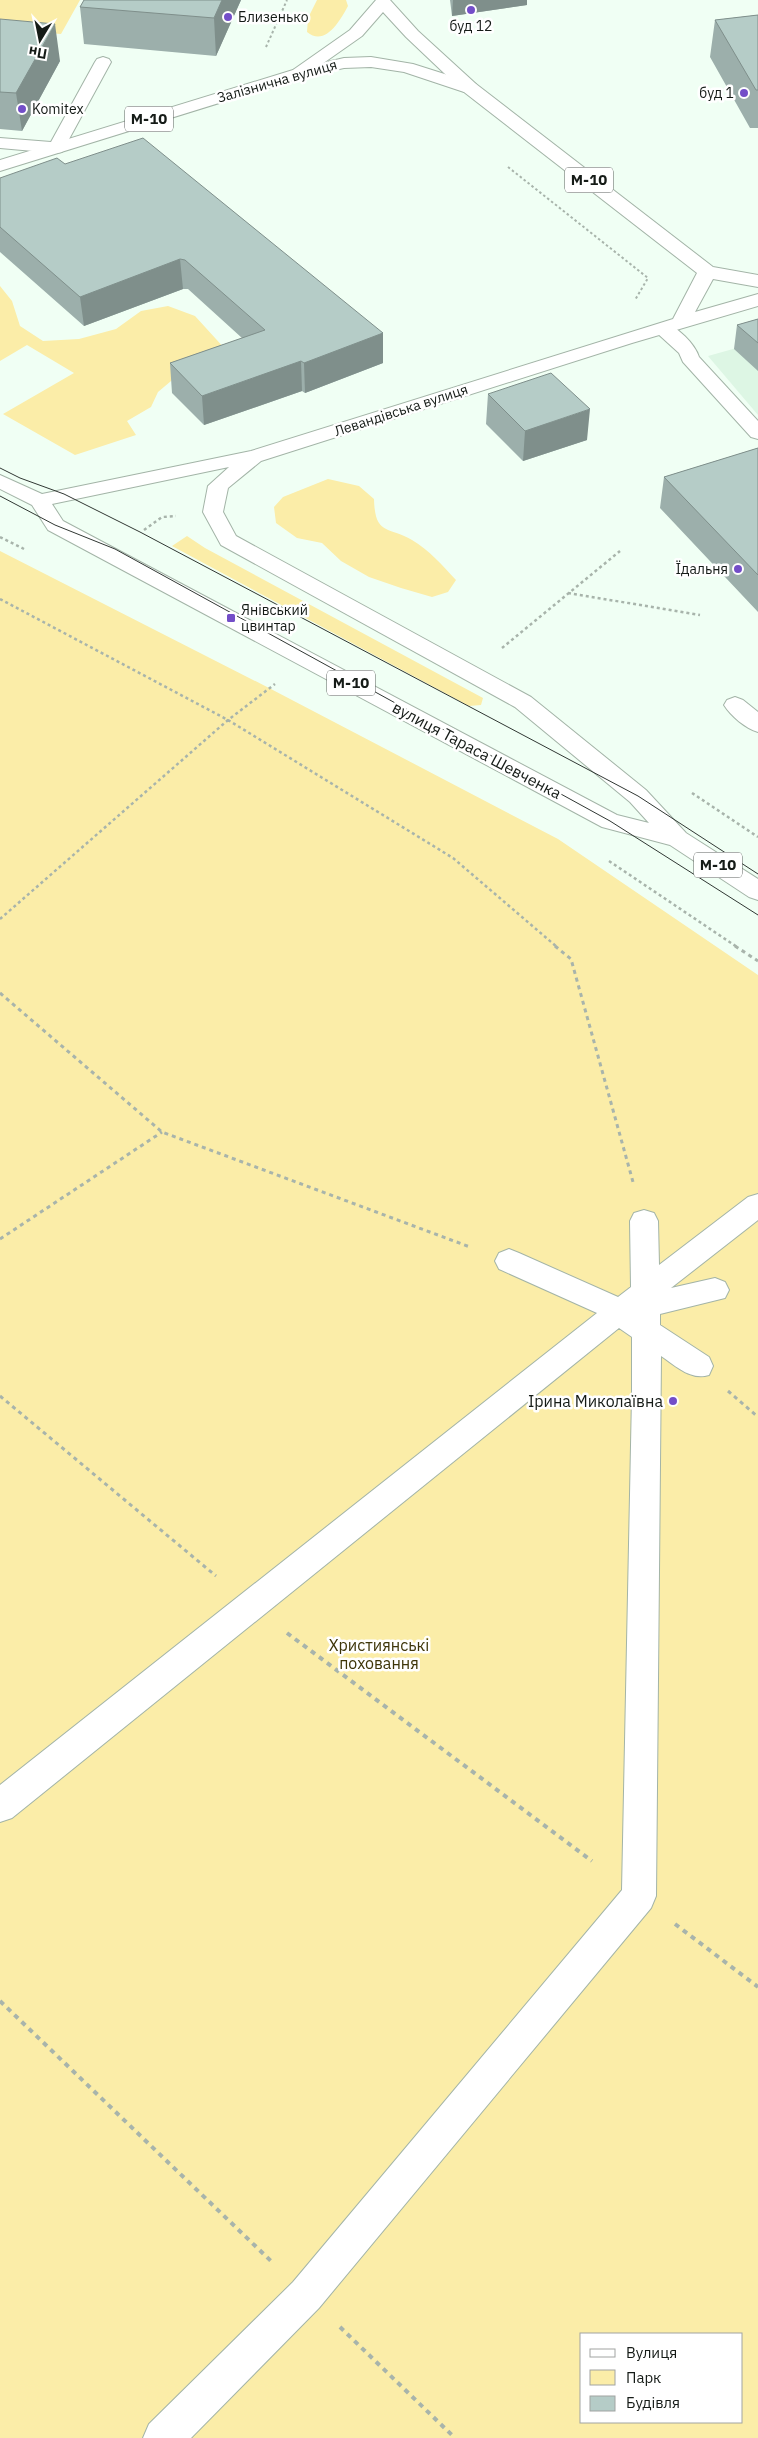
<svg xmlns="http://www.w3.org/2000/svg" width="758" height="2438" font-family="'IBM Plex Sans',sans-serif">
	<style>
		.built { fill: #ddf6e4 }
		.green { fill: #fbeda8; fill-rule: evenodd }
		.lines { fill: none; stroke-linecap: round; stroke-linejoin: round }
		.minor-casing { stroke: #a3b4a7; stroke-width: 2 }
		.major-casing { stroke: #a3b4a7; stroke-width: 2 }
		.path-far3 { stroke: #a8b4ab; stroke-width: 2; stroke-dasharray: 2.5 2.5; stroke-linecap: butt }
		.path-far2 { stroke: #a8b4ab; stroke-width: 2.5; stroke-dasharray: 3 3; stroke-linecap: butt }
		.path-far1 { stroke: #a8b4ab; stroke-width: 3; stroke-dasharray: 4 4; stroke-linecap: butt }
		.path { stroke: #a8b4ab; stroke-width: 4; stroke-dasharray: 5 5; stroke-linecap: butt }
		.minor { fill: #fff; fill-rule: evenodd }
		.major { fill: #fff; fill-rule: evenodd }
		.tram { stroke: #303733; stroke-width: 1 }
		.wall { fill: #9cafab }
		.shaded-wall { fill: #7f8f8b }
		.building { fill: #b5ccc7; stroke: #7f8f8b }
		.poi-dot { fill: #734ec8; stroke: #fff; stroke-width: 2 }
		.labels { text-anchor: middle; stroke-width: 5; stroke-linejoin: round; paint-order: stroke }
		.far-poi-label { font-size: 14px; fill: #151b17; stroke: #fff; text-anchor: start }
		.far-street-label { font-size: 14px; fill: #151b17; stroke: #fff }
		.shield { fill: #fff; stroke: #5b5f5d; stroke-width: 1 }
		.shield-label { font-size: 15px; font-weight: bold; fill: #151b17 }
		.street-label { font-size: 16px; fill: #151b17; stroke: #fff }
		.poi-label { font-size: 16px; fill: #151b17; stroke: #fff; text-anchor: end }
		.park-label { font-size: 16px; fill: #3e3508; stroke: #fff }
	</style>
	<rect width="100%" height="100%" fill="#f0fff4"/>
	<path class="built" d="M758,342V415L708,356Z"/>
	<path class="green" d="M0,0H80L61,34L0,29Z
		M317,0H346L348,6C340,21 325,47 307,32L308,18Z
		M0,286L12,301L20,326L43,341L79,339L116,329L141,311L168,306L195,316L226,350L177,376L158,392L151,407L127,421L136,435L75,455L3,414L74,373L27,345L0,361Z
		M328,479L359,486L374,499C375,536 388,526 412,540C429,550 443,566 456,580L448,592L432,597L401,588L369,577L341,561L322,543L297,538L276,523L274,507L283,497Z
		M187,536L205,548L483,698L481,705L469,706L172,546Z
		M0,551L269,688L558,839L758,975V2438H0ZM582,2334H742V2422H582Z"/>
	<g class="lines">
		<g class="minor-casing">
			<path id="minor" d="M376,0H390L418,31L476,84L478,88L476,92H464L406,37L383,12L362,36L305,76H293L291,73L293,70L350,30Z
				M103,57L109,59L111,62L62,152L56,153L0,148V138L51,142L95,62L97,59Z
				M664,323C677,326 695,344 699,357L758,421V439L751,437L683,362L679,353L657,333L655,329L657,325Z
				M735,697L743,700L758,712V732C745,728 731,716 724,705L727,700Z
				M758,1194V1220L671,1288L715,1278L725,1282L729,1290L725,1298L660,1314V1325L709,1357L713,1366L709,1375C691,1381 676,1366 661,1356L656,1896L651,1908L319,2308L191,2438H143L149,2424L293,2282L622,1890L632,1396V1337L619,1328L12,1818L0,1822V1785L597,1313L499,1269L495,1261L499,1253L509,1249L519,1253L618,1297L631,1287L630,1221L634,1213L644,1210L654,1213L658,1221L659,1265L748,1197Z"/>
		</g>
		<g class="major-casing">
			<path id="major" d="M371,57L413,64L476,84L713,267L758,275V287L713,279L695,312L758,294V306L632,343L261,461L228,488L223,512L236,536L531,697L646,790L686,833L758,879V900L749,897L670,845L602,827L48,530L32,505L0,489V475L42,494L251,451L673,319L697,273L464,92L404,72L371,67L344,68L303,77L0,171V160L293,70L344,58ZM229,467L208,486L203,512L221,545L515,707L630,802L649,823L617,815L63,521L52,504Z"/>
		</g>
		<path class="path-far3" d="M266,47L287,0
			M508,167L648,278L635,300"/>
		<path class="path-far2" d="M144,530L162,517L176,516
			M0,537L24,549
			M568,593L700,615
			M0,599L228,720L453,858L557,947
			M502,648L620,551
			M692,793L758,837
			M609,861L737,947
			M0,919L228,720L275,684"/>
		<path class="path-far1" d="M555,946L571,959L633,1182
			M735,946L758,961
			M0,993L162,1132L470,1247
			M0,1239L162,1132
			M728,1391L758,1417
			M0,1396L216,1576"/>
		<path class="path" d="M287,1633L592,1861
			M675,1924L758,1987
			M0,2001L272,2262
			M340,2327L455,2438"/>
		<use href="#minor" class="minor"/>
		<use href="#major" class="major"/>
		<path class="tram" d="M0,468L20,478L64,494L140,532L638,796L758,874
			M0,496L55,525L115,549L610,821L758,915"/>
	</g>
	<path class="wall" d="M84,0H241L216,56L84,44L80,7Z
		M450,0H527V5L452,16Z
		M758,15V128H750L710,57L715,20Z
		M0,19L60,61L22,131L0,129Z
		M65,164L383,333V363L305,393L302,391L204,425L172,393L170,363L242,338L188,289H183L84,326L0,252V178Z
		M758,319V371L734,349L737,325Z
		M488,394L587,440L523,461L486,424Z
		M758,448V612L660,508L664,477Z"/>
	<path class="shaded-wall" d="M222,0H241L216,56L214,18Z
		M453,0H527V5L452,16Z
		M55,24L60,61L22,131L16,93Z
		M180,259L183,289L84,326L80,297Z
		M383,333V363L305,393L304,363Z
		M301,361L302,391L204,425L202,396Z
		M590,409L587,440L523,461L525,431Z"/>
	<path class="building" d="M84,0H222L214,18L80,7Z
		M758,15V90H756L715,20Z
		M0,19L55,24L16,93L0,92Z
		M143,138L383,333L304,363L301,361L202,396L170,363L265,330L185,260L180,259L80,297L0,227V178L57,158L65,164Z
		M758,319V343L737,325Z
		M551,373L590,409L525,431L488,394Z
		M758,448V575L664,477Z"/>
	<g class="poi-dot">
		<circle cx="471" cy="10" r="5"/>
		<circle cx="228" cy="17" r="5"/>
		<circle cx="744" cy="93" r="5"/>
		<circle cx="22" cy="109" r="5"/>
		<circle cx="738" cy="569" r="5"/>
		<rect x="226" y="613" width="10" height="10" rx="2.5"/>
		<circle cx="673" cy="1401" r="5"/>
	</g>
	<g class="labels">
		<g class="far-poi-label">
			<text x="238" y="22">Близенько</text>
			<text x="471" y="31" text-anchor="middle">буд 12</text>
			<text x="734" y="98" text-anchor="end">буд 1</text>
			<text x="32" y="114">Komitex</text>
			<text x="728" y="574" text-anchor="end">Їдальня</text>
			<text x="241" y="615">Янівський<tspan x="241" dy="16">цвинтар</tspan></text>
		</g>
		<g class="far-street-label">
			<text transform="translate(277 81) rotate(-16)" y="5">Залізнична вулиця</text>
			<text transform="translate(401 410) rotate(-18)" y="5">Левандівська вулиця</text>
		</g>
		<g class="shield">
			<rect x="125" y="106.5" width="48" height="25" rx="4"/>
			<rect x="565" y="167.5" width="48" height="25" rx="4"/>
			<rect x="327" y="670.5" width="48" height="25" rx="4"/>
			<rect x="694" y="852.5" width="48" height="25" rx="4"/>
		</g>
		<g class="shield-label">
			<text x="149" y="124">М-10</text>
			<text x="589" y="185">М-10</text>
			<text x="351" y="688">М-10</text>
			<text x="718" y="870">М-10</text>
		</g>
		<g class="street-label">
			<text transform="translate(477 750) rotate(28)" y="6">вулиця Тараса Шевченка</text>
		</g>
		<g class="poi-label">
			<text x="663" y="1407">Ірина Миколаївна</text>
		</g>
		<g class="park-label">
			<text x="379" y="1651">Християнські<tspan x="379" dy="18">поховання</tspan></text>
		</g>
	</g>
	<rect x="580" y="2333" width="162" height="90" fill="#ffffff" stroke="#a1a4a2"/>
	<rect x="590" y="2349" width="25" height="8" fill="#ffffff" stroke="#a1a4a2"/>
	<text x="626" y="2358" font-size="15" fill="#151b17">Вулиця</text>
	<rect x="590" y="2370" width="25" height="15" fill="#fbeda8" stroke="#a1a4a2"/>
	<text x="626" y="2383" font-size="15" fill="#151b17">Парк</text>
	<rect x="590" y="2396" width="25" height="15" fill="#b5ccc7" stroke="#a1a4a2"/>
	<text x="626" y="2408" font-size="15" fill="#151b17">Будівля</text>
	<g transform="translate(40 40) rotate(190)" stroke="#ffffff" stroke-width="4" paint-order="stroke">
	<path d="M0-4L9 19L0 12L-9 19Z" fill="#151b17"/>
	<text y="-8" font-size="14" font-weight="bold" text-anchor="middle" fill="#151b17">Пн</text>
	</g>
</svg>
